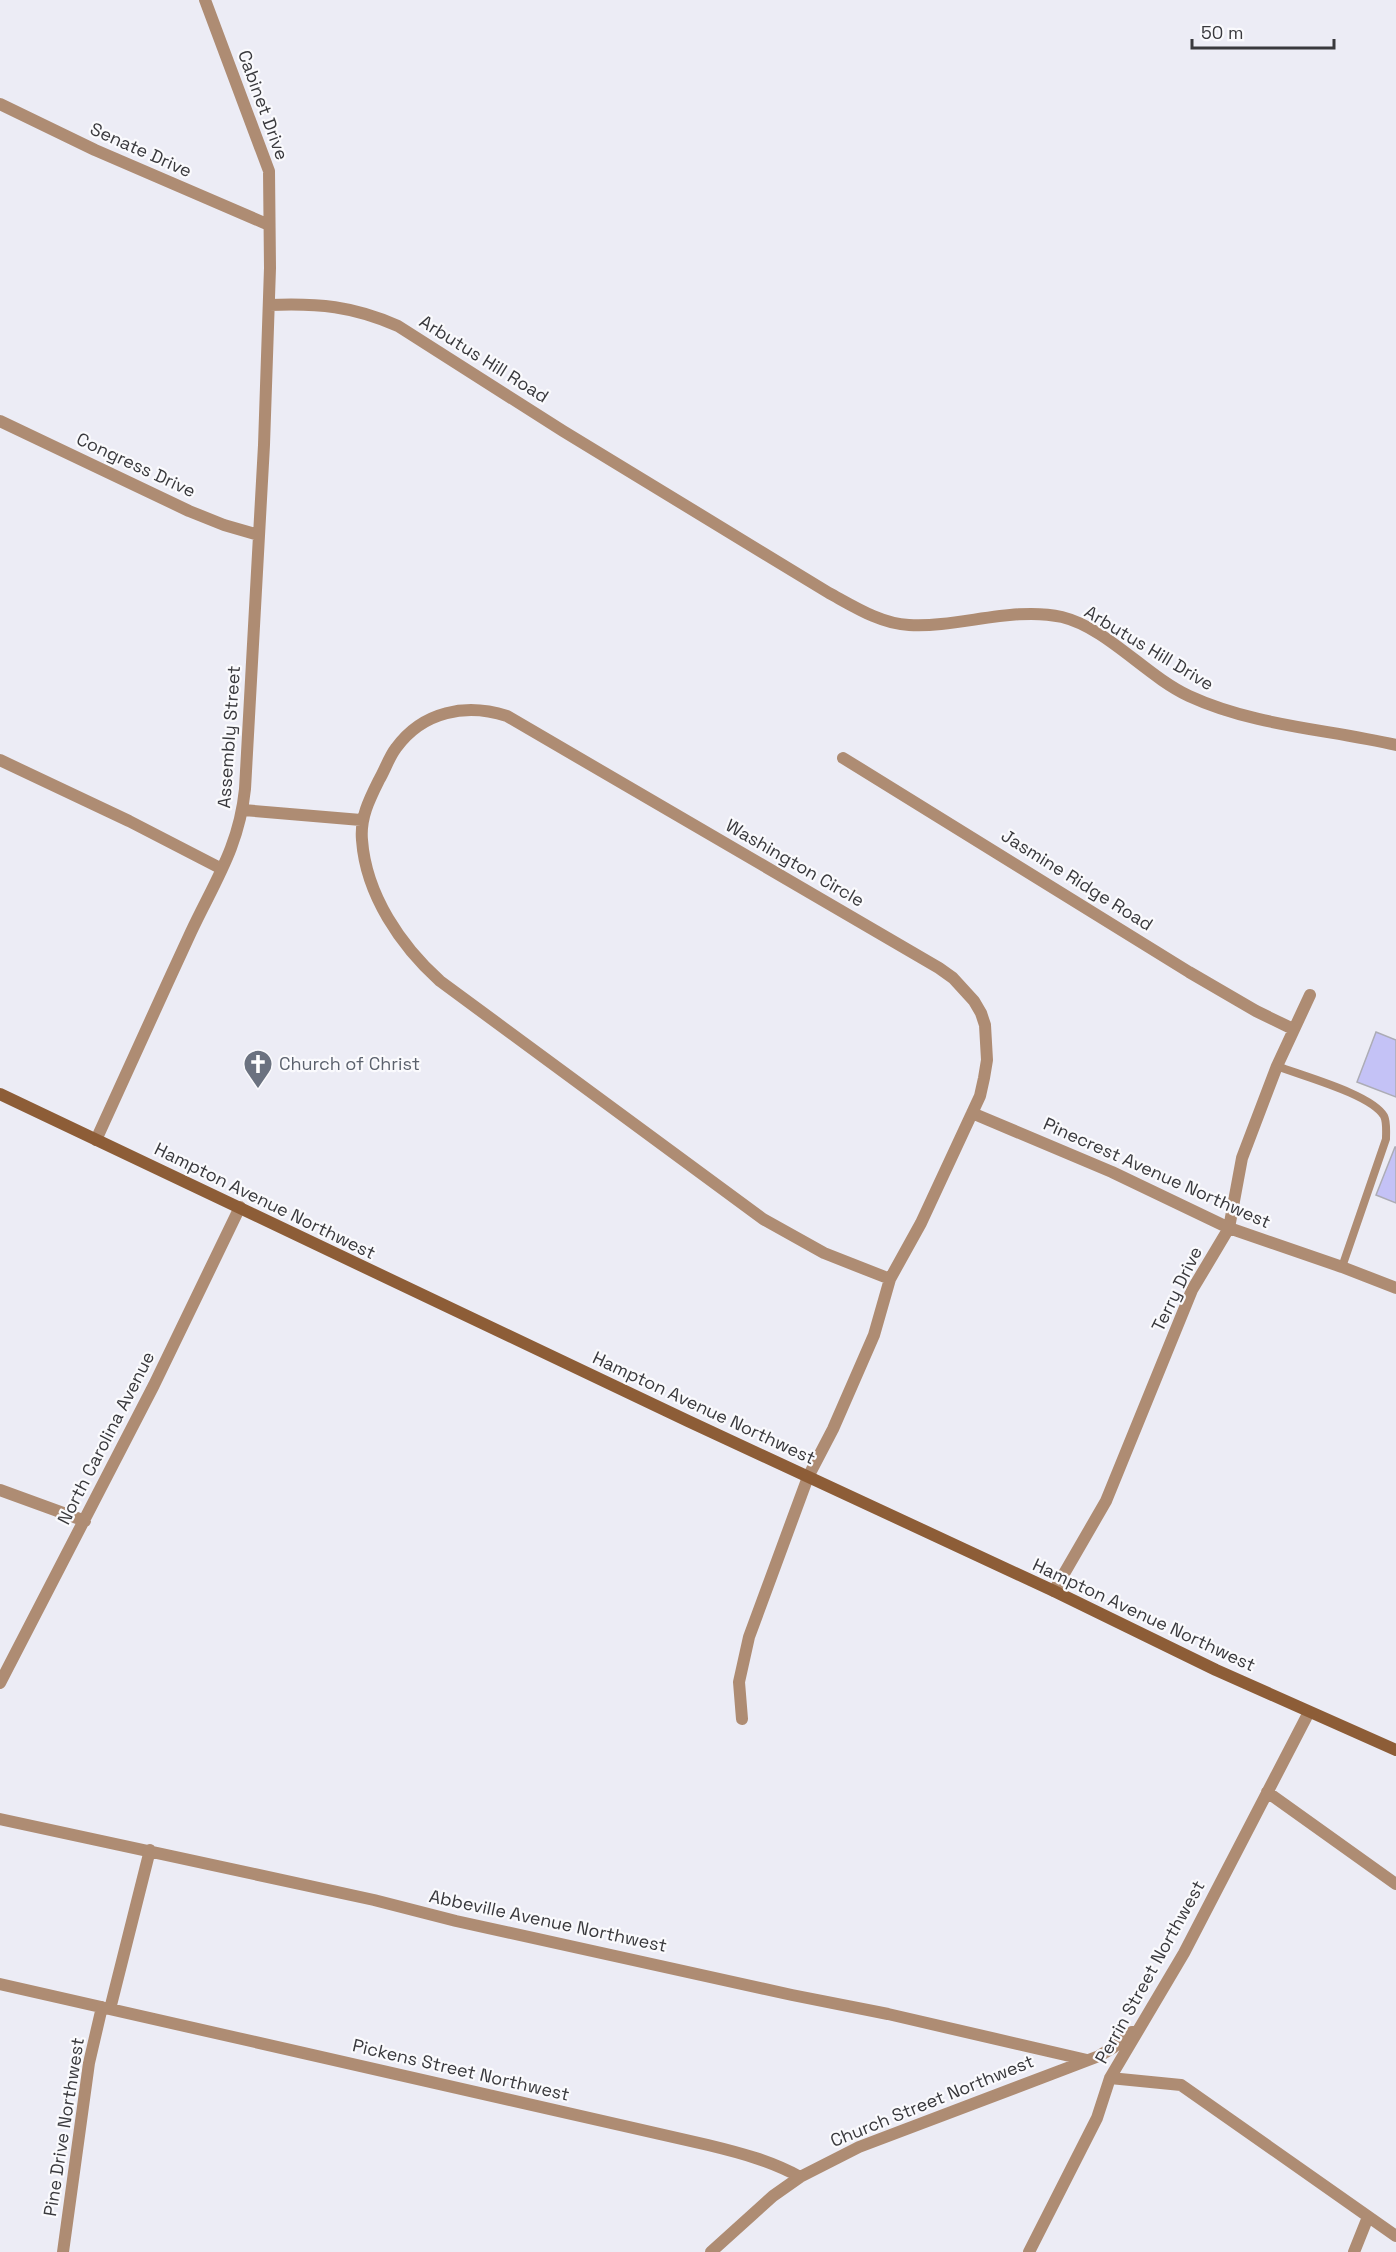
<svg xmlns="http://www.w3.org/2000/svg" width="1396" height="2252" font-family="'Space Grotesk',sans-serif">
	<style>
		.building { fill: #c4c2f6; stroke: #acacb5; stroke-width: 1.5 }
		.lines { fill: none; stroke-linecap: round; stroke-linejoin: round }
		.lane { stroke: #ae8c73; stroke-width: 8 }
		.street { stroke: #ae8c73; stroke-width: 12 }
		.secondary { stroke: #8d5d37; stroke-width: 12 }
		.labels { text-anchor: middle; stroke-width: 4.5; stroke-linejoin: round; paint-order: stroke }
		.street-label { font-size: 18px; fill: #39393d; stroke: #fafafd }
		.worship-label { font-size: 18px; fill: #5b616d; stroke: #fafafd; text-anchor: start }
	</style>
	<rect width="100%" height="100%" fill="#ececf5"/>
	<path class="building" d="M1376,1032L1396,1040V1097L1357,1082Z
		M1395,1147H1396V1203L1376,1195Z"/>
	<g class="lines">
		<path class="lane" d="M1277,1066C1302,1076 1371,1094 1384,1116C1387,1122 1386,1132 1386,1139L1342,1267"/>
		<path class="street" d="M0,104L95,150L269,225
			M269,305C318,303 353,306 398,326L563,431L829,593C853,606 881,624 909,625C958,628 1013,606 1062,617C1107,628 1146,676 1189,696C1254,726 1327,729 1396,745
			M0,421L189,511L224,525L259,535
			M843,758L1189,972L1256,1011L1293,1029
			M0,760L129,821L222,869
			M243,810L361,820
			M972,1113L1112,1172L1229,1228L1342,1267L1396,1288
			M96,1140C128,1070 159,1001 191,932C215,881 239,847 245,789L264,445L270,268L269,171L205,0
			M0,1490L85,1521
			M1054,1591L1106,1501L1192,1290L1229,1228L1242,1158L1277,1066L1310,995
			M0,1683L154,1385L240,1207
			M742,1719L739,1682L749,1637L808,1477L833,1429L874,1335L890,1279L921,1223L980,1096L984,1078L987,1060L985,1025L981,1013L974,1001L953,978L939,968L507,716C466,703 423,711 396,748C389,757 385,770 379,780C369,800 360,818 362,840C366,895 401,946 440,981L763,1219L824,1253L890,1279
			M1267,1792L1396,1884
			M0,1819L374,1900L456,1921L792,1995L888,2014L1087,2060
			M0,1984L708,2145C741,2153 771,2161 800,2177
			M110,2009L150,1850
			M1110,2078L1181,2085L1396,2236
			M63,2252L89,2063L102,2007
			M711,2252L773,2196L800,2177L859,2147L1099,2056L1114,2047L1132,2032
			M1029,2252L1097,2118L1110,2078L1184,1953L1309,1712
			M1354,2252L1368,2217"/>
		<path class="secondary" d="M0,1094L688,1421L1054,1591L1216,1670L1396,1750"/>
	</g>
	<defs>
		<g id="church-pin" transform="scale(1.5)"><path d="M0 17L-7.5 6A9.5 9.5 0 1 1 7.5 6Z" fill="#6b7280" stroke="#fafafd"/><path d="M-1.2-6h2.4v3.5h3.3v2.4h-3.3V6h-2.4V-.1h-3.3v-2.4h3.3Z" fill="#fff"/></g>
	</defs>
	<g fill-rule="evenodd">
		<use href="#church-pin" x="258" y="1064"/>
	</g>
	<g class="labels">
		<g class="street-label">
			<text transform="translate(263 105) rotate(70)" y="6">Cabinet Drive</text>
			<text transform="translate(141 150) rotate(24)" y="6">Senate Drive</text>
			<text transform="translate(484 359) rotate(32)" y="6">Arbutus Hill Road</text>
			<text transform="translate(136 465) rotate(25)" y="6">Congress Drive</text>
			<text transform="translate(1149 648) rotate(31)" y="6">Arbutus Hill Drive</text>
			<text transform="translate(229 737) rotate(-86)" y="6">Assembly Street</text>
			<text transform="translate(795 863) rotate(30)" y="6">Washington Circle</text>
			<text transform="translate(1077 880) rotate(32)" y="6">Jasmine Ridge Road</text>
			<text transform="translate(1157 1173) rotate(24)" y="6">Pinecrest Avenue Northwest</text>
			<text transform="translate(265 1201) rotate(26)" y="6">Hampton Avenue Northwest</text>
			<text transform="translate(1177 1289) rotate(-64)" y="6">Terry Drive</text>
			<text transform="translate(704 1408) rotate(25)" y="6">Hampton Avenue Northwest</text>
			<text transform="translate(106 1438) rotate(-63)" y="6">North Carolina Avenue</text>
			<text transform="translate(1144 1615) rotate(25)" y="6">Hampton Avenue Northwest</text>
			<text transform="translate(548 1921) rotate(12)" y="6">Abbeville Avenue Northwest</text>
			<text transform="translate(1150 1972) rotate(-61)" y="6">Perrin Street Northwest</text>
			<text transform="translate(461 2070) rotate(13)" y="6">Pickens Street Northwest</text>
			<text transform="translate(932 2101) rotate(-22)" y="6">Church Street Northwest</text>
			<text transform="translate(64 2127) rotate(-81)" y="6">Pine Drive Northwest</text>
		</g>
		<g class="worship-label">
			<text x="279" y="1070">Church of Christ</text>
		</g>
	</g>
	<path d="M1192 39v9h142v-9" fill="none" stroke="#39393d" stroke-width="3"/>
	<text x="1201" y="39" font-size="18" fill="#39393d" stroke="#fafafd" stroke-width="4.5" paint-order="stroke">50 m</text>
</svg>
